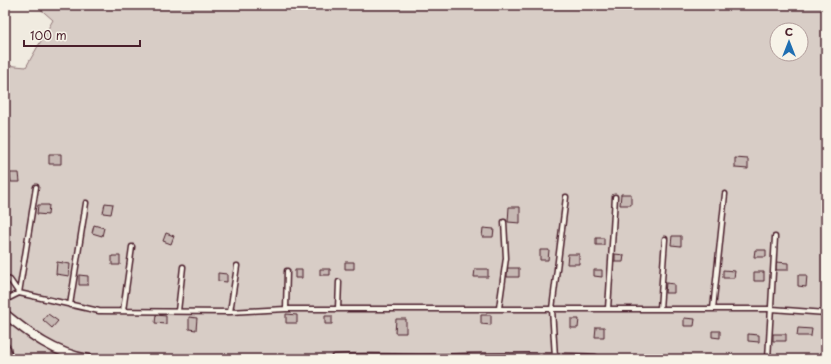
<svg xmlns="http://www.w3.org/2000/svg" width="831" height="364" font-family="'Playpen Sans',sans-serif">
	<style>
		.green { fill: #d8cdc6; stroke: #917678; fill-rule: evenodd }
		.building { fill: #c6b8b3; stroke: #4a1f2b }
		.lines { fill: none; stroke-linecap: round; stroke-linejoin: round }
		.service-casing { stroke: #4a1f2b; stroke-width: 7 }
		.minor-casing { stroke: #4a1f2b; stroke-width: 11 }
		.service { stroke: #f7f3e8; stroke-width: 4 }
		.minor { stroke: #f7f3e8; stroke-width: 8 }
	</style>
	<rect width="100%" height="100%" fill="#f0ebe0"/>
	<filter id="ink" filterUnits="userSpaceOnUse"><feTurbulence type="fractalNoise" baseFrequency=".025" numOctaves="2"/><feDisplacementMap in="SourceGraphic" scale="8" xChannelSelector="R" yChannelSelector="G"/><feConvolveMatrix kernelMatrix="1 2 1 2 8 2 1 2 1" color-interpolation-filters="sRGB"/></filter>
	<g filter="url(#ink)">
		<path class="green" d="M39,5H826V359H5V65L26,67L53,20L37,6ZM777,30H801V54H777Z"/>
		<path class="building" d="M5,135L10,137L7,144L5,143Z
			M49,154H61V164H49Z
			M735,158L748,159V169L735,168Z
			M10,173H19L20,182H11Z
			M621,194H631V205H620Z
			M105,203L113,204L111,214L103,213Z
			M38,205H49L48,215L37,214Z
			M509,207H520V223L508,222Z
			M94,225L104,228L102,236L92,233Z
			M483,228L494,229L493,237H482Z
			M166,233L174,236L171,244L163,241Z
			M672,236H681V246L671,245Z
			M596,238H604V245H596Z
			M540,250H549L548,260H540Z
			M755,250H766V257H754Z
			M568,254H579V264H567Z
			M615,254L624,255L623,262H615Z
			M112,256H120V265H112Z
			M57,262L70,264L69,276L56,274Z
			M345,262H354V269H345Z
			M776,262L788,263V270H776Z
			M507,268H519V277H507Z
			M320,269H330V275H320Z
			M475,269H488V277H474Z
			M295,270H302V278H295Z
			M594,270H602V277L594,276Z
			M723,270L735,271L734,278H723Z
			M754,272H764V281H754Z
			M218,273L227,274V282L218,281Z
			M79,275L88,276V285H79Z
			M798,275H807L806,287L798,286Z
			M666,283L674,284V293H665Z
			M48,314L58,321L52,328L43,320Z
			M286,314L297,315V323H286Z
			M156,315L166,316V324L155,323Z
			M481,315H491V325L481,324Z
			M325,316H332V324H325Z
			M189,317L197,318L196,330L189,329Z
			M684,318L695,319L694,326H684Z
			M396,319H406V333H395Z
			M571,319H579L578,328H571Z
			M596,327H604V337H595Z
			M798,328L812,329L811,336H797Z
			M712,331H720V338L712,337Z
			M748,334L759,335V342L748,341Z
			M773,334H786V341H773Z"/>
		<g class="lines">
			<g class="service-casing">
				<path id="service" d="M5,278L10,280L19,293L99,311L230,312L286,309H772L826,313
					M5,300L19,293L36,187
					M70,305L86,203
					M499,308L506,258L504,222
					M286,309L287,271
					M338,309L339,282
					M608,309L615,197
					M660,309L665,239
					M713,309L725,194
					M123,311L132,247
					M178,311L183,267
					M230,312L237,266
					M5,345L8,348L10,359
					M555,357L552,309L566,197
					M768,359L775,237"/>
			</g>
			<g class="minor-casing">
				<path id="minor" d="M5,314C31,335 54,353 88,359
					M335,359C365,357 394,359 424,359C481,358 538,356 595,359"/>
			</g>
			<use href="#service" class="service"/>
			<use href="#minor" class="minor"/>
		</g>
	</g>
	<rect width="831" height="364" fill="none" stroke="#f7f3e8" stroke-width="20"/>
	<rect x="10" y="10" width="811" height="344" fill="none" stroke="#4a1f2b" stroke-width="1.5" filter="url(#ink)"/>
	<g transform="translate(789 42)"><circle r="19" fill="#f7f3e8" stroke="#b29e9c"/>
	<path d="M0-3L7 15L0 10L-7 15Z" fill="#1f6fb2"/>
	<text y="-6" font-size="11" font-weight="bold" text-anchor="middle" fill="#4a1f2b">С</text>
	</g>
	<path d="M24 40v6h116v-6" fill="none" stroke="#4a1f2b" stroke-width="2"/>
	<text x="30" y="40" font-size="12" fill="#4a1f2b" stroke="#f7f3e8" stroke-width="3" paint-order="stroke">100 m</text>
</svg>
